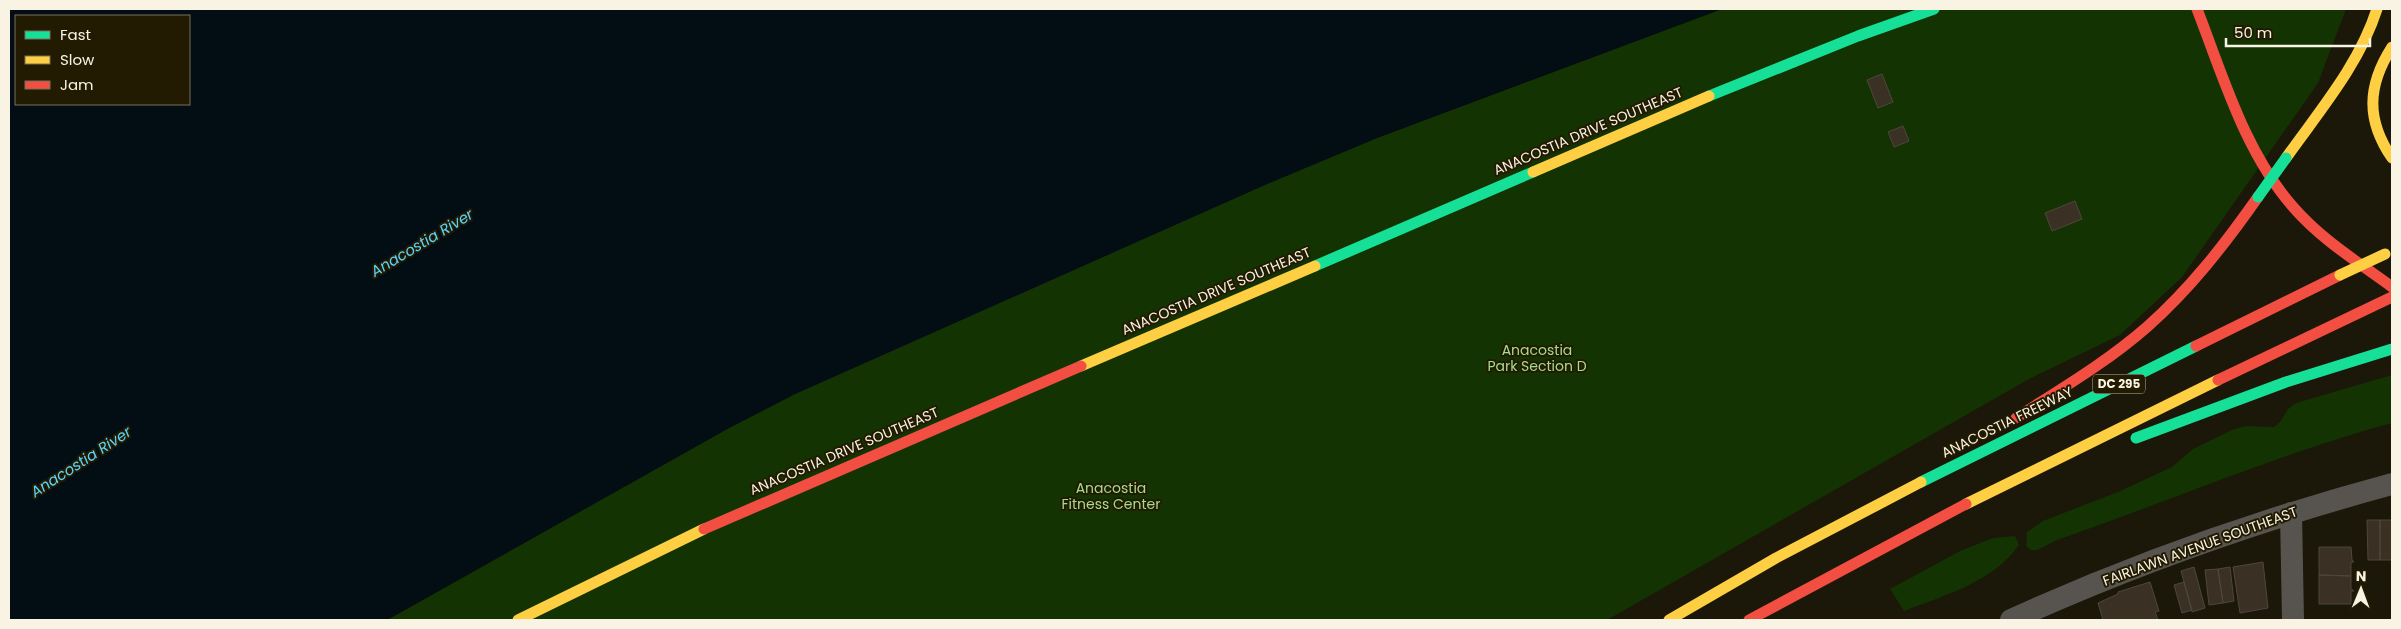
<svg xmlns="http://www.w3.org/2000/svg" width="2401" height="629" font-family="Poppins,sans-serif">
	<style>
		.green { fill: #133402 }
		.water { fill: #020e14; fill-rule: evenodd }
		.building { fill: #3a3024; stroke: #4e473d }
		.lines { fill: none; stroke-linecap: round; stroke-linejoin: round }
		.street { stroke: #57544f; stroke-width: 22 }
		.fast { stroke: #16e098; stroke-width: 11 }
		.slow { stroke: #ffcf43; stroke-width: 11 }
		.jam { stroke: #f24e42; stroke-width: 11 }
		.fast-bridge { stroke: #16e098; stroke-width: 11 }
		.slow-bridge { stroke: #ffcf43; stroke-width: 11 }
		.labels { text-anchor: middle; stroke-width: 4; stroke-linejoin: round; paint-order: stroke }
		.shield { fill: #231b01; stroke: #b8b29f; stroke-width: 1 }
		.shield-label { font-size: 12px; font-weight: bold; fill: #f8f3e3 }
		.street-label { font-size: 14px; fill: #f8f3e3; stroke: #231b01 }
		.park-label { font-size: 14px; fill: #a0dd8d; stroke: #231b01 }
		.water-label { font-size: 15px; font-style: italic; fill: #59d4ff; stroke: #231b01 }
	</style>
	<rect width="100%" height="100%" fill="#1b1709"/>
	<path class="green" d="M1722,9H2346L2318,83L2182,277L2120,335L2029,379L1607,620H387L729,428L795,394L1267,184L1377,138Z
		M2392,375V423C2278,454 2169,501 2057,540L2037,550H2031L2026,546L2027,532L2043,521L2118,492L2172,467L2193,449L2234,429L2246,426L2274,427L2280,422L2288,409L2296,403Z
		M2015,536L2019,545C1993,582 1945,595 1904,611L1890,589L1960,551L1993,538Z"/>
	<path class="water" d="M12,9H1722L1377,138L1267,184L795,394L729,428L387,620H9V11ZM16,16H189V104H16Z"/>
	<path class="building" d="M1882,74L1893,102L1878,108L1867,80Z
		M1903,126L1909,141L1894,147L1888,132Z
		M2075,201L2082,219L2052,231L2045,213Z
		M2367,520H2380V560H2368Z
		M2380,520H2392V560H2380Z
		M2319,547H2351L2352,560L2354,562H2351V576L2319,575Z
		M2263,562L2268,608L2240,613L2233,567Z
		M2194,567L2205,608L2192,612L2181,571Z
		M2230,567L2234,601L2223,603L2218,569Z
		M2218,569L2223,603L2209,605L2205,570Z
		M2319,575L2351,576V589L2354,591H2351V604H2319Z
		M2150,582L2159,611L2155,612L2158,620H2103L2098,603L2118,594V592Z
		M2184,582L2192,610L2182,613L2174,585Z"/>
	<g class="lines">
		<path class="street" d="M2291,513L2293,620
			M2011,620C2134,564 2262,519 2392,484"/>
		<path class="fast" d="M1709,96L1858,36L1934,9
			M1315,266L1533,172
			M2136,438L2286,382L2392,349
			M1921,482L2196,346"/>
		<path class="slow" d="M2392,47C2367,86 2366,120 2392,158
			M2286,158C2320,110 2359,65 2377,9
			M1533,172L1709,96
			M1081,366L1315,266
			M1966,504L2218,380
			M518,620L704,529
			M1669,620L1776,558L1921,482"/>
		<path class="jam" d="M2197,9C2223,76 2245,153 2294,208C2322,240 2358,262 2392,287
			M2196,346L2340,275
			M2218,380L2392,297
			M2016,418C2061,389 2107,362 2147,327C2190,289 2225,244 2258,197
			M704,529L1081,366
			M1749,620L1966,504"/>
		<path class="fast-bridge" d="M2258,197L2286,158"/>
		<path class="slow-bridge" d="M2340,275L2385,254"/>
	</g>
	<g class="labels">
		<rect class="shield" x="2093" y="374.5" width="52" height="19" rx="4"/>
		<g class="shield-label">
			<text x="2119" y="388">DC 295</text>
		</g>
		<g class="street-label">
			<text transform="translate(1588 131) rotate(-23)" y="5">ANACOSTIA DRIVE SOUTHEAST</text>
			<text transform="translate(1216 291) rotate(-23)" y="5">ANACOSTIA DRIVE SOUTHEAST</text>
			<text transform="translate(2007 422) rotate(-26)" y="5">ANACOSTIA FREEWAY</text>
			<text transform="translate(844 451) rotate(-23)" y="5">ANACOSTIA DRIVE SOUTHEAST</text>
			<text transform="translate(2200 546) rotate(-20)" y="5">FAIRLAWN AVENUE SOUTHEAST</text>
		</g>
		<g class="park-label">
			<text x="1537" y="355">Anacostia<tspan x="1537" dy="16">Park Section D</tspan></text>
			<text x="1111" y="493">Anacostia<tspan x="1111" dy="16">Fitness Center</tspan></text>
		</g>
		<g class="water-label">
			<text transform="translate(422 243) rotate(-31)" y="5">Anacostia River</text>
			<text transform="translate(81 462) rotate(-33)" y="5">Anacostia River</text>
		</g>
	</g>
	<rect width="2401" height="629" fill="none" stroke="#f8f3e3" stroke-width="20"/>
	<rect x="15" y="15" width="175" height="90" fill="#231b01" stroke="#78715b"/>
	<rect x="25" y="31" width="25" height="8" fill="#16e098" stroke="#78715b"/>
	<text x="60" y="40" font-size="15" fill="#f8f3e3">Fast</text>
	<rect x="25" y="56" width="25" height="8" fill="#ffcf43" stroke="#78715b"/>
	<text x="60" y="65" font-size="15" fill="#f8f3e3">Slow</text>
	<rect x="25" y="81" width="25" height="8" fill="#f24e42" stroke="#78715b"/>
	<text x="60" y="90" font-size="15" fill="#f8f3e3">Jam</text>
	<g transform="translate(2361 589) rotate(1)" stroke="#231b01" stroke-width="4" paint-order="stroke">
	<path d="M0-4L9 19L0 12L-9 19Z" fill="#f8f3e3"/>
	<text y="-8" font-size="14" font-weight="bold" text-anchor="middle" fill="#f8f3e3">N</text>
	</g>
	<path d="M2226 38v8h144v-8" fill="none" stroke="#f8f3e3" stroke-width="2.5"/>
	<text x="2234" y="38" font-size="15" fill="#f8f3e3" stroke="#231b01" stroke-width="4" paint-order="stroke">50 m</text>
</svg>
